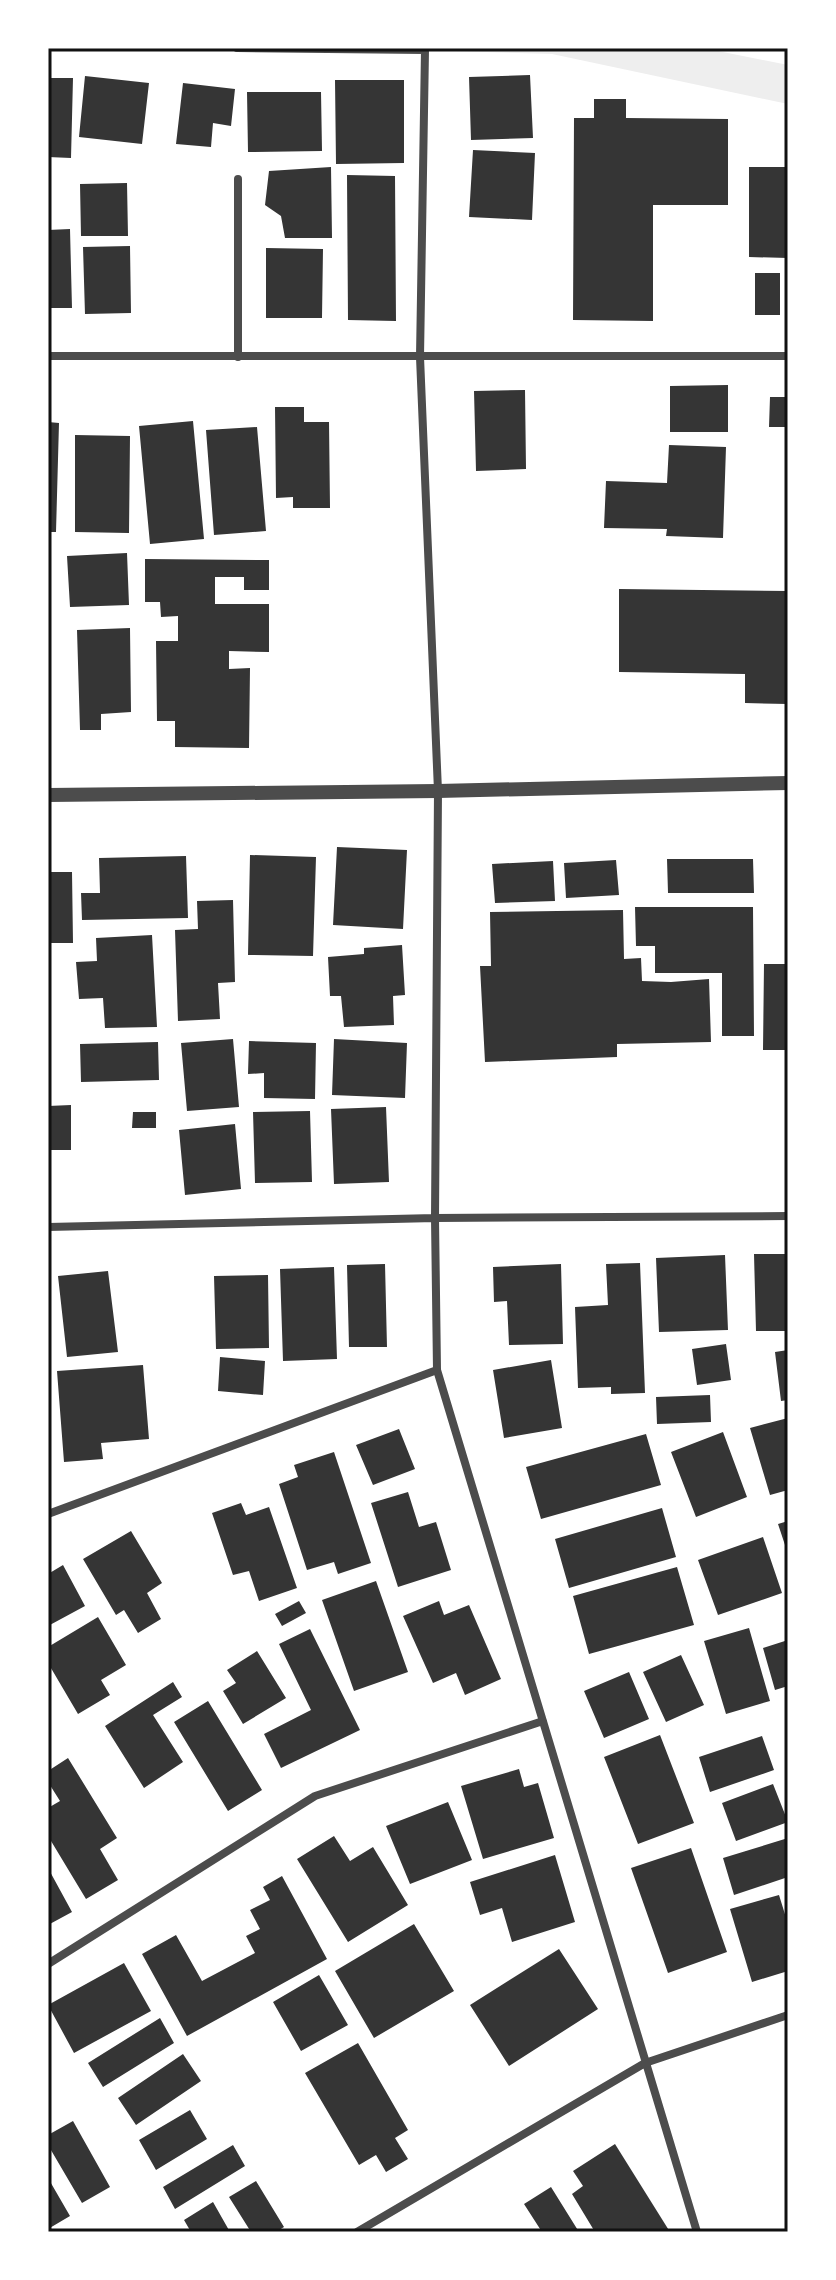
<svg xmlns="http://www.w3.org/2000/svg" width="836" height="2280" font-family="'Varela Round',sans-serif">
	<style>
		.green { fill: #eee }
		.building { fill: #353535 }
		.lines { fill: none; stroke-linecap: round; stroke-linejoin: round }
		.minor { stroke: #4c4c4c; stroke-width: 8 }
		.tertiary { stroke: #4c4c4c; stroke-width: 14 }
		.neatline { fill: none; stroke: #111; stroke-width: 3 }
	</style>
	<rect width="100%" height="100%" fill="#fff"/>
	<path class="green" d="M454,48H703L788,65V104L552,54L454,51Z"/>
	<path class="building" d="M530,75L533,138L471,140L469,77Z
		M85,76L149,83L142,144L79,137Z
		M48,78H73L71,158L48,157Z
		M335,80H404V163L336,164Z
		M183,83L235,89L231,126L213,123L211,147L176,144Z
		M247,92H321L322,151L248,152Z
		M594,99H626V118L728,119V205H653V321L573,320L574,118H594Z
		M473,150L535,153L532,220L469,217Z
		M331,167L332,238H285L281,216L265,205L269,171Z
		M749,167H788V258L749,257Z
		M347,175L395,176L396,321L348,320Z
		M127,183L128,236H81L80,184Z
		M70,229L72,308H48V230Z
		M130,246L131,313L85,314L83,247Z
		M266,248L323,249L322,318H266Z
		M755,273H780V315H755Z
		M728,385V432H670V386Z
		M525,390L526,469L476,471L474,391Z
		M770,397H788V427H769Z
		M275,407H304V422H329L330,508H293V497L276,498Z
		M193,421L204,539L150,544L139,426Z
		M48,422L59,423L56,532H48Z
		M257,427L266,531L214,535L206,430Z
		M75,435L130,436L129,533L75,532Z
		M669,445L726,447L723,538L666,536L667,529L604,528L606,481L667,483Z
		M127,553L129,605L70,607L67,556Z
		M145,559L269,560V590H244V577H215V604H269V652L229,651V669L250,668L249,748L175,747V721H157L156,641H178V616L161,617L160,602H145Z
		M619,589L788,591V704L745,703V674L619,672Z
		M130,628L131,712L101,714V730H80L77,630Z
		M337,847L407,850L403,929L333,925Z
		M250,855L316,857L313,956L248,955Z
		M186,856L188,918L82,920L81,893H100L99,858Z
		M667,859H753L754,893H668Z
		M616,860L619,895L566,898L564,863Z
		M553,861L555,901L495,903L492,864Z
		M48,872H72L73,943H48Z
		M233,900L235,982L218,983L220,1019L178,1021L175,930L198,929L197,901Z
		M635,907H753L754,1036H722V973H655V946H636Z
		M623,910L624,959L641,958L642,981L671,982L709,979L711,1042L617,1044V1057L485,1062L480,966H491L490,912Z
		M152,935L157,1027L105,1028L103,998L79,999L76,962L97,961L96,938Z
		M402,945L405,995L393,996L394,1025L344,1027L341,996H330L328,957L364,954V948Z
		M764,964H788V1050H763Z
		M233,1039L239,1107L187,1111L181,1043Z
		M334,1039L407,1043L405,1098L332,1095Z
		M249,1041L316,1043L315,1099L264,1098V1073L248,1074Z
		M158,1042L159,1080L81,1082L80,1044Z
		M71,1105V1150H48V1106Z
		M386,1107L389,1182L334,1184L331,1109Z
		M310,1111L312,1182L255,1183L253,1112Z
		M133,1112H156V1128H132Z
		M235,1124L241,1189L185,1195L179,1130Z
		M754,1254H788V1331H756Z
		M725,1255L728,1330L659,1332L656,1258Z
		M640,1263L645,1393L611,1394V1387L578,1388L575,1307L608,1305L606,1264Z
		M385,1264L387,1347H349L347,1265Z
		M561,1264L563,1344L509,1345L507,1301L494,1302L493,1267Z
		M334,1267L337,1359L283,1361L280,1269Z
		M108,1271L118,1352L67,1357L58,1276Z
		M268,1275L269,1348L216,1349L214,1276Z
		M726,1344L731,1380L697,1385L692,1349Z
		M788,1350V1400L781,1401L775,1352Z
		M220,1357L265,1361L263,1395L218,1391Z
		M551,1360L562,1428L504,1438L493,1370Z
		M143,1365L149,1439L101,1443L103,1459L64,1462L57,1371Z
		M710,1395L711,1422L657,1424L656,1397Z
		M788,1418V1490L770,1495L750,1428Z
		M399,1429L415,1469L373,1485L356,1445Z
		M723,1432L747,1497L696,1517L671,1452Z
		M646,1434L661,1485L541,1519L526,1467Z
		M334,1452L371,1563L338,1574L334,1562L307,1570L279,1484L298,1477L294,1465Z
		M408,1492L419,1527L436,1522L451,1570L398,1587L371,1503Z
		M241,1503L246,1515L269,1507L297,1588L259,1601L249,1571L233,1575L212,1513Z
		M662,1508L676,1557L569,1588L555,1539Z
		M788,1521V1551H787L778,1524Z
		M131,1531L162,1583L147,1593L161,1619L138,1633L124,1610L116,1615L83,1559Z
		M763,1537L782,1593L718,1615L698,1560Z
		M63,1565L85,1606L48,1626V1574Z
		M677,1567L694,1625L589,1654L573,1596Z
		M376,1581L408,1672L354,1691L322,1600Z
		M299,1601L306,1613L282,1626L275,1614Z
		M439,1601L444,1615L469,1605L501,1679L465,1695L456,1673L433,1683L403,1616Z
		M98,1617L126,1665L101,1680L110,1695L78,1714L48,1663V1647Z
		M749,1628L770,1701L726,1714L704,1641Z
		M310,1629L360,1730L281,1768L264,1734L311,1710L279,1644Z
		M788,1640V1686L775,1690L763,1648Z
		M257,1651L286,1698L243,1724L223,1691L236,1683L227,1670Z
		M681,1655L704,1705L666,1722L643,1672Z
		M629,1672L649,1719L604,1738L584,1691Z
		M173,1682L182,1697L153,1715L183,1762L144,1788L105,1726Z
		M208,1701L262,1790L228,1811L174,1722Z
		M660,1735L694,1823L638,1844L604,1757Z
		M762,1736L774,1770L710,1792L699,1757Z
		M68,1758L117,1838L100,1849L118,1880L86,1899L48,1836V1808L60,1801L48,1782V1771Z
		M519,1769L524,1787L538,1783L554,1838L483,1859L461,1786Z
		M773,1784L788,1822L736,1841L722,1803Z
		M448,1802L472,1860L410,1884L386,1826Z
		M334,1836L350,1861L373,1847L408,1905L348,1942L297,1859Z
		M788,1838V1877L734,1895L723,1858Z
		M691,1848L727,1952L668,1973L631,1868Z
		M555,1855L575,1922L512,1942L502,1908L480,1915L470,1882Z
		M48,1868L72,1912L48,1925Z
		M282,1876L327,1959L187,2036L142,1954L176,1935L202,1981L255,1953L246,1936L260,1929L250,1910L270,1900L263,1887Z
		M779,1895L788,1924V1971L752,1982L730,1909Z
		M414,1924L454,1991L374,2038L335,1971Z
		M559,1949L598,2009L509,2066L470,2005Z
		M124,1963L151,2011L74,2053L48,2005Z
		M319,1975L348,2025L301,2051L273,2002Z
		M160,2018L174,2043L103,2087L88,2063Z
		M358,2043L408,2130L395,2138L408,2159L386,2172L376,2155L359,2165L305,2073Z
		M183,2054L201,2081L136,2125L118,2098Z
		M190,2110L207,2139L156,2170L139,2140Z
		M73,2121L110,2187L82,2203L48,2145V2135Z
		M615,2144L670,2232H595L572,2194L583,2186L573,2171Z
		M233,2145L245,2166L175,2209L163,2187Z
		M48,2178L70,2216L48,2229Z
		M256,2181L284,2227L276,2232H251L229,2197Z
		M551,2187L579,2232H542L524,2204Z
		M213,2202L230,2232H191L184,2220Z"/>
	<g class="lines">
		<path class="minor" d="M237,48L425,50L420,357L438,791L435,1218L437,1370L697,2232
			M48,356H788
			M238,357V179
			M48,1227L435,1218L788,1216
			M48,1514L437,1370
			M48,1964L315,1796L543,1721
			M357,2232L645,2063L788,2015"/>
		<path class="tertiary" d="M48,795L438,791L788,783"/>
	</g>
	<rect width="836" height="2280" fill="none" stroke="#ffffff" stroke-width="100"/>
	<rect x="50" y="50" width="736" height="2180" class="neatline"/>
</svg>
